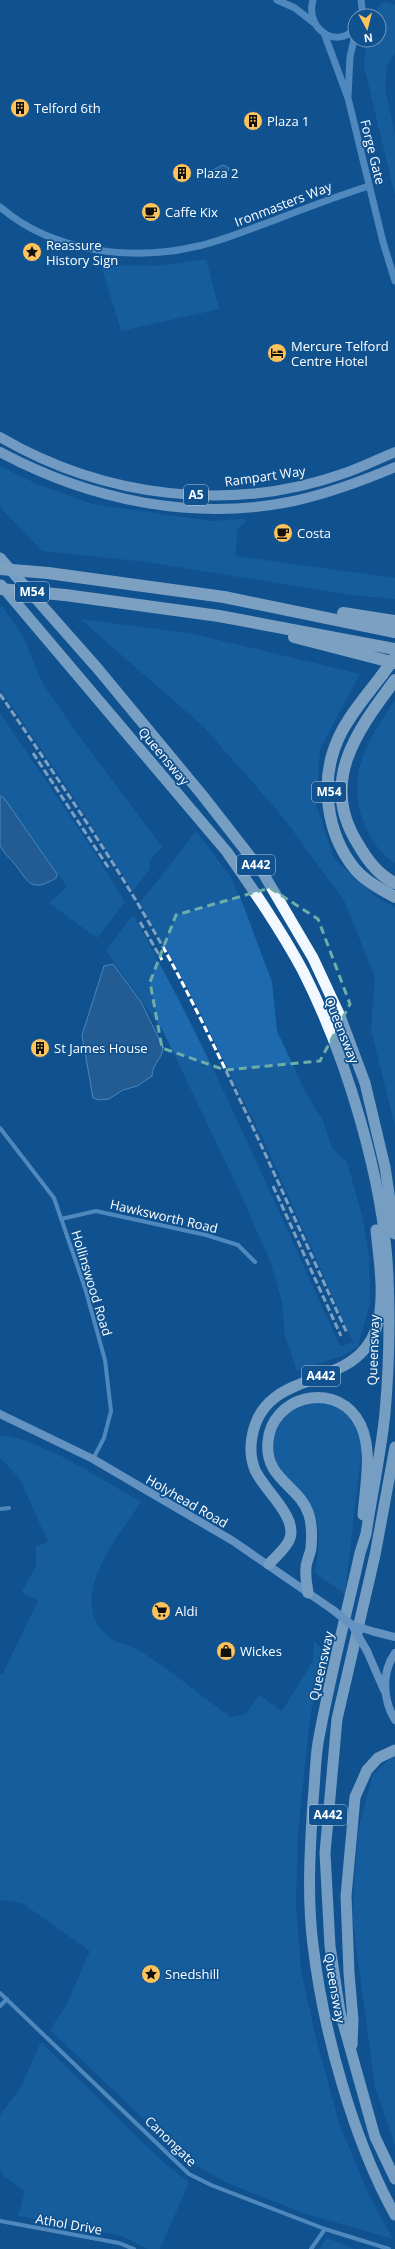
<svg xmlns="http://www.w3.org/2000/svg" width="395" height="2249" font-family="'Open Sans',sans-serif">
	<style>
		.green { fill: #1e6aae }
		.water { fill: #386997; stroke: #8bc5f7 }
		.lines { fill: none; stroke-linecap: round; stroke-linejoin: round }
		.minor { stroke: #9ac9f3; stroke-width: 4 }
		.tertiary { stroke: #9ac9f3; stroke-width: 7 }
		.secondary { stroke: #c9e3fd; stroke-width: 8 }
		.primary { stroke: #e6f2ff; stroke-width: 10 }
		.trunk { stroke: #f2f8ff; stroke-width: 11 }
		.motorway { stroke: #fff; stroke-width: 12 }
		.rail { stroke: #fff; stroke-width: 3; stroke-dasharray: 7 3; stroke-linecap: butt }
		.secondary-bridge { stroke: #c9e3fd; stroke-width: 8 }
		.motorway-bridge { stroke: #fff; stroke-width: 12 }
		.marked { fill: none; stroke: #6fada8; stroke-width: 3; stroke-dasharray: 8 5; stroke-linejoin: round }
		.labels { text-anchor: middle; stroke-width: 3.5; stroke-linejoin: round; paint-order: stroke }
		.shield { fill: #105290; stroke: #b7cbde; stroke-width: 1 }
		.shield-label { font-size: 12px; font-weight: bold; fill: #fff }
		.poi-label { font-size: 13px; fill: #fff; stroke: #105290; text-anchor: start }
		.street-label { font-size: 13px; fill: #fff; stroke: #105290 }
	</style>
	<rect width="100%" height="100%" fill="#105290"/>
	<path class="green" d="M386,2L395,5V53L387,66L385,88L395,135V196L364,66L366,40H379V16H374L381,3Z
		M206,259L219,309L121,331L101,265L157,266Z
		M0,466L37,484L92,504L211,521L244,519L245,522L237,530L236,556L395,578V599L351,595L147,562L42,551L0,507Z
		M0,607H2L23,636L43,684L76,732L162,847L150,860V869L133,891L63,781L0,689Z
		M80,619L189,633L360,674L320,749L316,804L334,859L379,899L395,907V1126L371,1029L375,977L344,900L282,816L204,727Z
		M395,700V863C384,857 372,842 367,830C343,778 366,743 395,700Z
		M0,713L95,853L125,902L97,938L49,903L67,887L4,798L0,796Z
		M196,831L230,876L242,902L272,982L277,1031L305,1091L323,1121L332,1148L347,1162L363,1219L369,1256L370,1303L358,1346L345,1355L297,1371L285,1336L282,1302L271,1263L238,1188L163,1031L106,951L133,915C212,1054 273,1201 340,1346L353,1342L263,1139L188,989L140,903Z
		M319,1402C346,1405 355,1422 362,1446L345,1594L315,1573C318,1554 321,1530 314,1512C307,1494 289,1484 280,1468C266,1447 274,1416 298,1406C304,1403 313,1403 319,1402Z
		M0,1435C42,1439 102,1480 141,1502C118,1536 61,1604 112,1639C119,1644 128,1644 135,1648C169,1668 199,1695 231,1717L246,1714L259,1695L282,1711L313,1661L314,1641L323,1650L310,1717L298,1834L296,1903L301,1971L316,2038L339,2123L368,2193L393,2239L306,2214L225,2182L188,2161L50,2030L67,2004L90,1951L22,1903L0,1900V1674L2,1675L38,1601L22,1592L36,1565V1546L48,1542L20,1479L0,1458Z
		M393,1756H395V2145L375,2087L352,1916L358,1830L373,1774Z
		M41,2042L164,2163L189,2182L160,2249H148L122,2236L18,2216L25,2191L5,2177L0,2169V2115L21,2087Z
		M327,2238L354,2249H319Z"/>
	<path class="water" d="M223,165L229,168L227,173L216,178L211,175L213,170Z
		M0,796L4,798L57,874L56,878C29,894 29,881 13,862C9,858 2,851 0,845C0,835 0,808 0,796Z
		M113,964L141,1002L163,1047C163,1058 152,1064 152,1076L137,1086L123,1090L109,1099L99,1100L93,1098L82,1035L104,966Z"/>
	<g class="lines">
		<path class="minor" d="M0,1128L54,1198L85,1288L105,1360L111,1411L104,1438L93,1459
			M61,1219L96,1211L206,1235L238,1245L255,1262
			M0,1509L9,1508
			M0,1993L189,2174L211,2185L325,2229L389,2249
			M0,2006L7,1999
			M0,2221L119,2243L134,2249
			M311,2249L325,2229"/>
		<path class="tertiary" d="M277,0L295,8L314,23
			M313,0C305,27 334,50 355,29
			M361,0L363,16
			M324,33L348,98L383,242L395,281
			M348,96L350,57L355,35
			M0,207C52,252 132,262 198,246C221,241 244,231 267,223C301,210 334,197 369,186"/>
		<path class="secondary" d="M0,1414L93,1459L233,1541L333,1610
			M375,1632L395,1637
			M367,1651L384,1690
			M395,1653C381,1673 383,1700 395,1720"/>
		<path class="primary" d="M0,437C103,497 231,514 345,473C362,467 378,459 395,452
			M0,452C90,500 193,522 294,501C329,493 362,481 395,467"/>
		<path class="trunk" d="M0,558L98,669L203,796L263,873L313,958L340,1016L365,1083L385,1167L395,1234
			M1,585L227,852C254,891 281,930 303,971C346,1056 384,1180 388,1276C390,1321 389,1368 385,1413C381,1453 372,1494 366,1534L360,1553C346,1616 329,1680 318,1743C315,1762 315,1782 313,1801C310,1849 307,1897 313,1945C323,2030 353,2140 395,2215
			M395,1447L375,1555L337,1719L325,1853L330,1946L340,2012L375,2137L395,2179
			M269,1564C275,1557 287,1548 290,1538C297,1516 264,1490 255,1470C251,1460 250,1448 252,1437C264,1365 354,1393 376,1329C386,1298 379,1262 376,1230
			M308,1593C307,1585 305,1576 306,1568C306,1562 310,1555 311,1548C312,1537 312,1525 309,1515C300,1485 264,1480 268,1441C272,1398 330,1381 356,1417C375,1443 365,1485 363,1515
			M352,2045L353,2020L349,1973L346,1896L355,1797L367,1770L378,1758L395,1750"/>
		<path class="motorway" d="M48,573L224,597L395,632
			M65,595L219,616L395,649
			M343,613L395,621
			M294,637L395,663
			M382,675C367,695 350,714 339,737C319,779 326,834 355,869C365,881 382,890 395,897
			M395,680C358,730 318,781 358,844C367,860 378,875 395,883"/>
		<path class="rail" d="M0,694C65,790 132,885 185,988C243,1101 294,1218 347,1333
			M33,753L110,870
			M140,922L162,960
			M273,1186L341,1336"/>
		<path class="secondary-bridge" d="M333,1610L352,1625L375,1632
			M352,1625L367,1651"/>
		<path class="motorway-bridge" d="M0,569L48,573
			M0,589L65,595
			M382,675L395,657"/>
	</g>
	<path d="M0 0H395V2249H0ZM270,888L318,919L350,1004L320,1061L225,1070L162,1048L150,982L176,915Z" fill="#105290" fill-opacity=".55" fill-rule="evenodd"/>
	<path class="marked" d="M270,888L318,919L350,1004L320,1061L225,1070L162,1048L150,982L176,915Z"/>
	<defs>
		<g id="building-disc" transform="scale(1)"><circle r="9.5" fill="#ffc35c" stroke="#105290"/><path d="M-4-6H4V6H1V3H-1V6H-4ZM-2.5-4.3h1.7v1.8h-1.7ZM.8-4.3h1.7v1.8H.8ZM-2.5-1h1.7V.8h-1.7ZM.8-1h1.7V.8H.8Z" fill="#111"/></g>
		<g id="cafe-disc" transform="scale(1)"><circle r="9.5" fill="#ffc35c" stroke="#105290"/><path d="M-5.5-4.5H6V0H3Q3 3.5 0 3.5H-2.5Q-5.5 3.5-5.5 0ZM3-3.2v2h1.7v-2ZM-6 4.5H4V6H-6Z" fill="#111"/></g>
		<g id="sight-disc" transform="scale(1)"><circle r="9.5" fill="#ffc35c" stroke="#105290"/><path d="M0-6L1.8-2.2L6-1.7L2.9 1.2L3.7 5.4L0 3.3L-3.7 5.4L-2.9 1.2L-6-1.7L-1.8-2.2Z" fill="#111"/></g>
		<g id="hotel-disc" transform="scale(1)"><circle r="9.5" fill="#ffc35c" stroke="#105290"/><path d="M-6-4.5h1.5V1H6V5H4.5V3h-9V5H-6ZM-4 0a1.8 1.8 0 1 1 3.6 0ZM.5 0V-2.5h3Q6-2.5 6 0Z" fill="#111"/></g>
		<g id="supermarket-disc" transform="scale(1)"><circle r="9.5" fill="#ffc35c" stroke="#105290"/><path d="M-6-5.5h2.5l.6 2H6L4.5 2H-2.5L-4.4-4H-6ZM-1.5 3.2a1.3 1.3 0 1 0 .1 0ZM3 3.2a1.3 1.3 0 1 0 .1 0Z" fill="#111"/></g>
		<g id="shop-disc" transform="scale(1)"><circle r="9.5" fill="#ffc35c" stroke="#105290"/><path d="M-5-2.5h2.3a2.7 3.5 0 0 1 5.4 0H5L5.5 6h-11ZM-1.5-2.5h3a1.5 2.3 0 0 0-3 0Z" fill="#111"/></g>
	</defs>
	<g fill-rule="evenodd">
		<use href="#building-disc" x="20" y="108"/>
		<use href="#building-disc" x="253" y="121"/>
		<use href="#building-disc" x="182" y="173"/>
		<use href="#cafe-disc" x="151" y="212"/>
		<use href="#sight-disc" x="32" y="252"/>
		<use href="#hotel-disc" x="277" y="353"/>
		<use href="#cafe-disc" x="283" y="533"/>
		<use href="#building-disc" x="40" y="1048"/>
		<use href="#supermarket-disc" x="161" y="1611"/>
		<use href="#shop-disc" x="226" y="1651"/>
		<use href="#sight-disc" x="151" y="1974"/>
	</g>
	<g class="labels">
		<g class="shield">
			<rect x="184" y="485" width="24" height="20" rx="3"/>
			<rect x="15" y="582" width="34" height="20" rx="3"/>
			<rect x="312" y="782" width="34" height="20" rx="3"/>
			<rect x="237" y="855" width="38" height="20" rx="3"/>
			<rect x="302" y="1366" width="38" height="20" rx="3"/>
			<rect x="309" y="1805" width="38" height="20" rx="3"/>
		</g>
		<g class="shield-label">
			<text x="196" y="499">A5</text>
			<text x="32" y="596">M54</text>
			<text x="329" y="796">M54</text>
			<text x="256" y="869">A442</text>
			<text x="321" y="1380">A442</text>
			<text x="328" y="1819">A442</text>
		</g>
		<g class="poi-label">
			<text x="34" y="113">Telford 6th</text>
			<text x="267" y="126">Plaza 1</text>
			<text x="196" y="178">Plaza 2</text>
			<text x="165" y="217">Caffe Kix</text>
			<text x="46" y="250">Reassure<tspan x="46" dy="15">History Sign</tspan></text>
			<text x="291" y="351">Mercure Telford<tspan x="291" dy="15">Centre Hotel</tspan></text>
			<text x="297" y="538">Costa</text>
			<text x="54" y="1053">St James House</text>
			<text x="175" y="1616">Aldi</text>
			<text x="240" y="1656">Wickes</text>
			<text x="165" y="1979">Snedshill</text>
		</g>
		<g class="street-label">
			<text transform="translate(373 152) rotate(76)" y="5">Forge Gate</text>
			<text transform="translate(283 204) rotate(-21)" y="5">Ironmasters Way</text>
			<text transform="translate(265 476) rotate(-8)" y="5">Rampart Way</text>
			<text transform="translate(164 756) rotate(50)" y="5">Queensway</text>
			<text transform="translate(342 1030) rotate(68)" y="5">Queensway</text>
			<text transform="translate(164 1216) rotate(13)" y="5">Hawksworth Road</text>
			<text transform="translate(92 1283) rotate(73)" y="5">Hollinswood Road</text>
			<text transform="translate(373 1350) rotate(-88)" y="5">Queensway</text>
			<text transform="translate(187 1501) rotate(30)" y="5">Holyhead Road</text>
			<text transform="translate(321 1666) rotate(-77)" y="5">Queensway</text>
			<text transform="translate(335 1988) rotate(80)" y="5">Queensway</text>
			<text transform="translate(171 2141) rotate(44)" y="5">Canongate</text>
			<text transform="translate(69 2224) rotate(10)" y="5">Athol Drive</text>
		</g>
	</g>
	<g transform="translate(367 28) rotate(173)"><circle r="19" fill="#105290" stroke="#7097bc"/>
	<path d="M0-3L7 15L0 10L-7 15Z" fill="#ffc35c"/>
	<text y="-6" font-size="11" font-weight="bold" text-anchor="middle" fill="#ffffff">N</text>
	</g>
</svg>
